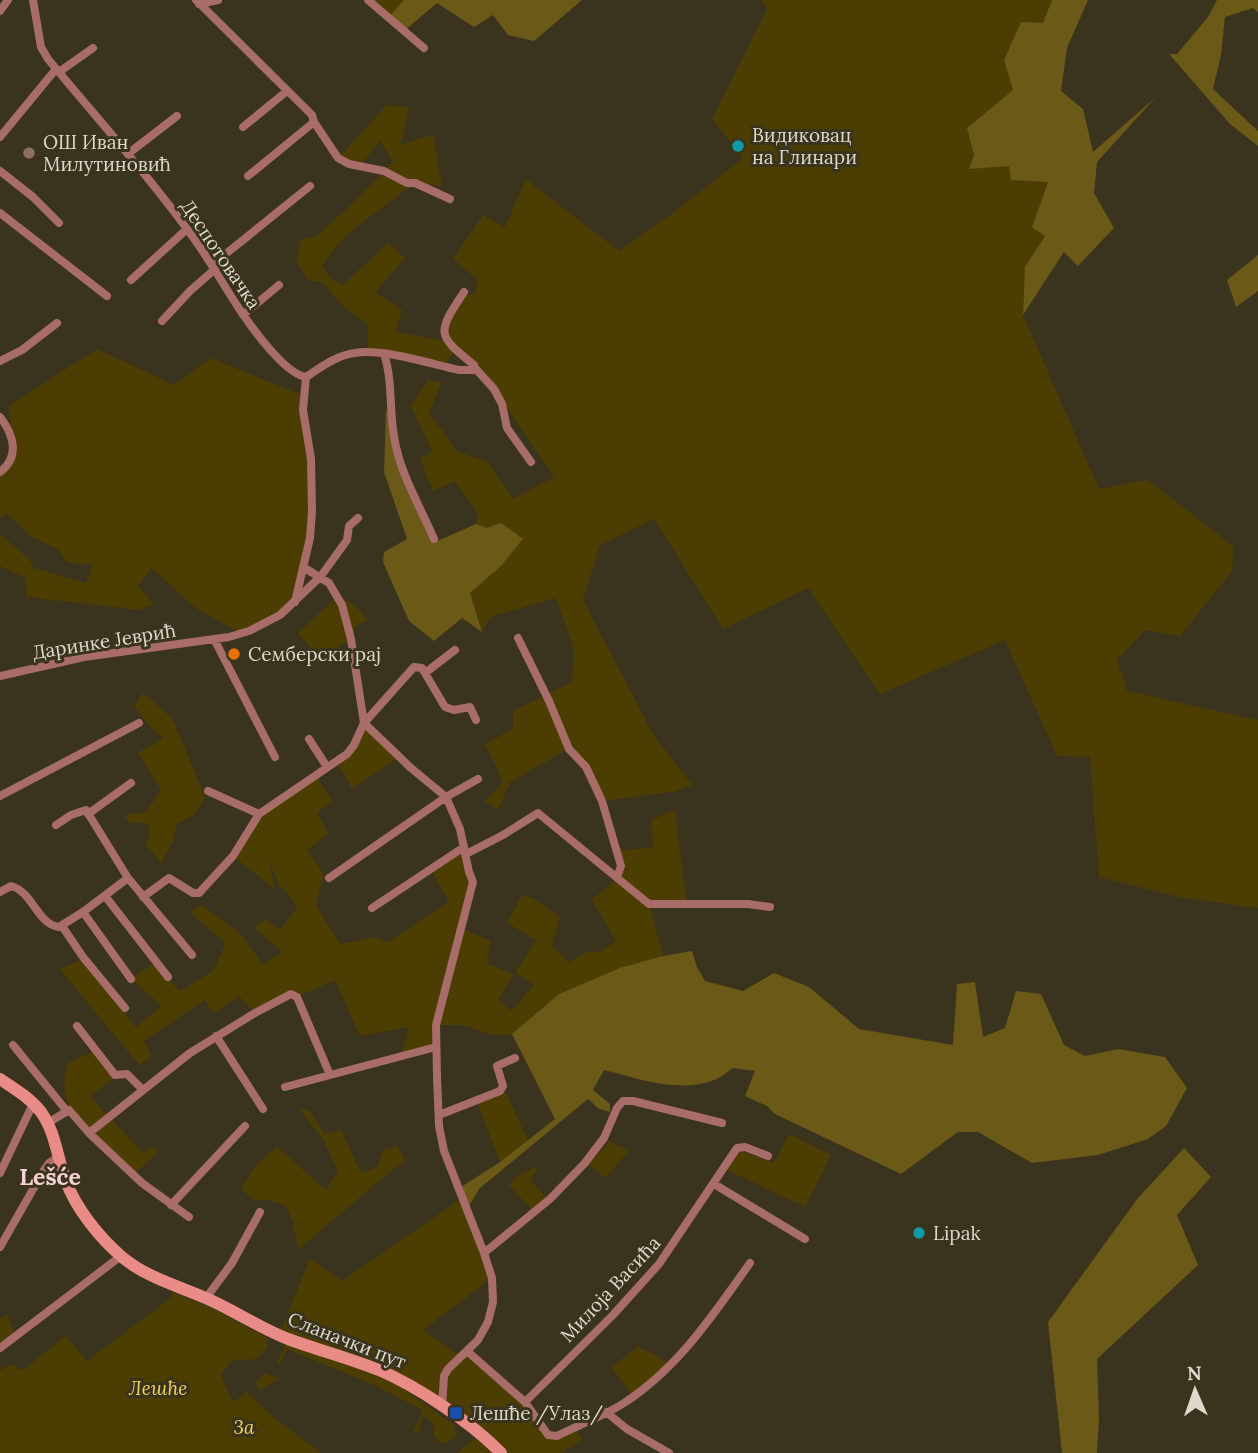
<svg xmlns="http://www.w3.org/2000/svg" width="1258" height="1453" font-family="Lora,serif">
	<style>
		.green { fill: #4c3e03 }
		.forest { fill: #6b5917 }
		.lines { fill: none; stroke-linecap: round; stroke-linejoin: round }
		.street { stroke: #a86d69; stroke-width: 8 }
		.secondary { stroke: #e98c87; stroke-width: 12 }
		.culture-dot { fill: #0f9aa8; stroke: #3a331d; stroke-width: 2.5 }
		.education-dot { fill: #8d6e63; stroke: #3a331d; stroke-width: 2.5 }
		.food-dot { fill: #e8710a; stroke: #3a331d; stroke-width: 2.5 }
		.transit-dot { fill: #1a4fb4; stroke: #3a331d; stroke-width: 2.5 }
		.labels { text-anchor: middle; stroke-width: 6; stroke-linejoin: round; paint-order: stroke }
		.poi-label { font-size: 19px; fill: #dcd9cc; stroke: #3a331d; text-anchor: start }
		.street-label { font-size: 19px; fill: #dcd9cc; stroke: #3a331d }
		.park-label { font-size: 19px; font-style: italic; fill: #f1d15e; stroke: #3a331d }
		.quarter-label { font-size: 23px; font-weight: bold; fill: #f6d3d4; stroke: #3a331d }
	</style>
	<rect width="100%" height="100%" fill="#3a331d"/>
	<path class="green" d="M375,0H404L388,18L372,4Z
		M762,0H1052L1043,24L1021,23L1004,59L1013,90L967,128L974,155L969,168L1010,165L1012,180L1048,182L1032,226L1045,236L1025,267L1023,315L1099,489L1148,480L1234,547L1232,571L1180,636L1145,630L1117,660L1127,691L1258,720V908L1179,897L1099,877L1090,757L1057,756L1005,640L880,694L808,588L723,629L654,519L600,545L583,600L653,734L692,785L672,792L602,801L586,767L568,749L510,782L498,810L485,801L502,783L499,771L485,745L513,728V711L572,682L574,649L556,598L490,617L482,632L470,593L500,567L487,528L476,524L478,514L455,481L433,491L420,459L432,451L411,406L428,380L441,383L429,413L458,452L488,462L513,499L554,477L494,389L454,350L444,367L368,351V325L342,305L323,283L308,280L296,260L301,239L315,237L350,206L393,162L380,141L362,163L338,158L387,105L409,107L401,145L433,134L442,186L415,183C385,207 340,233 322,267L333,280L343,285L388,243L405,258L375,292L402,310L396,332L445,341V327L466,296L476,293L477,279L453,259L483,215L505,227L526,179L619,251L673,213L743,158L712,119L767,9Z
		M97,349L174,385L211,358L304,396L312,511L295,602L242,634L194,607L152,568L138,586L154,604L139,610L27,597L25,578L0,566V534L30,560L34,568L86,583L93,563L85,565L67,562L57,549L30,536L7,513L0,518V472L13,453L9,406Z
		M338,596L356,606L367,620L355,627L351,639L320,658L298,633Z
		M143,693L172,718L205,797L195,814L177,824L173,841L161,863L146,844L150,833L148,823H130L124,815L146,812L161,790L138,753L163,738L146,722L134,706Z
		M364,723L399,757L352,789L337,762L347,754Z
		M316,775L332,801L317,813L329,833L307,850L324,874L316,905L340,944L375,937L388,942L449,902L431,870L464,847L473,882L460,928L491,941L487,964L514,974L499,999L509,1010L515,1007L534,985L515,973L536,940L507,923L522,895L532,898L560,917L552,946L569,963L587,951L600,952L616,941L592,900C614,880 622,882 616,851L653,847L651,820L675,810L687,906L649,904L663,956L615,970L559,994L512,1034L493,1035L462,1025H436V1047L401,1056L409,1027L360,1036L335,980L297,997L296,996L255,1013L239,996L214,1014L205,1000L144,1041L152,1056L139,1065L60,969L81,960L136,1027L162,1006L131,979L153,964L180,991L213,971L226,943L189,912L202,905L241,934L263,965L282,952L255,928L265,919L280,930L297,908L288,893L279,886L268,857L275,889L233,856L253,821Z
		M96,1050L115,1075L113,1079L90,1096L109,1117L89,1133C70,1111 59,1095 67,1064Z
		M500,1091L507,1094L528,1141L500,1162L476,1100Z
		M308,1109L325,1134L341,1130L361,1173L377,1167L383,1150L397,1146L406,1161L392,1170L298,1250L293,1222L285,1205L266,1200H254L241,1189L255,1166L277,1147L326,1190L338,1171L323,1139L300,1110Z
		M111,1119L143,1153L153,1146L158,1152L136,1173L94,1133Z
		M789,1134L831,1155L805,1207L725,1169L738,1150L774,1163Z
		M609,1141L629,1151L605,1178L588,1164L603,1150Z
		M540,1165L530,1180L547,1198L532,1210L509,1185L516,1177Z
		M462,1198L492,1278L423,1330L460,1356L467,1351L536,1415L550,1440L575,1427L582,1440L561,1453H501L421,1393L279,1335L310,1258L342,1281Z
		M172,1292L214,1309L269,1339L266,1344L268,1346C256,1365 251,1358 233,1360L221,1374L227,1391L234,1402L246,1392L277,1420L321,1453H0V1370L14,1364L18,1369H24L66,1336L87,1361L171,1298Z
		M7,1314L14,1332L0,1347V1319Z
		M286,1344L366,1371L398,1385L454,1425L456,1436L447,1443L439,1442L434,1435V1424L422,1416L420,1431L415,1432L413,1430L421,1416V1409L372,1384L287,1349L280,1364L277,1362Z
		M638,1347L656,1355L671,1366L633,1396L611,1367Z
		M264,1373L280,1378L259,1391L256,1382Z
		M474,1439L478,1440L492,1453H457Z"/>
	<path class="forest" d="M404,0H582L534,41L508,35L493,15L474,27L437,3L404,31L388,18Z
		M1052,0H1088L1067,48L1061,91L1083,109L1093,152L1156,97L1097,162L1094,193L1114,228L1078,266L1064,252L1023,315L1025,267L1045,236L1032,227L1048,182L1011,180L1009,166L969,169L974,155L967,128L1013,90L1004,60L1021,22L1043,23Z
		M1217,0H1258V12L1253,8L1225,17L1221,55L1213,89L1258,131V146L1230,124L1169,54H1177L1208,17Z
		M1258,255V291L1236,307L1227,280Z
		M386,408L404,465L433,543L476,524L487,528L501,523L523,539L500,567L470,593L482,632L462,618L434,641L409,621L383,562L384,552L407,539L384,472Z
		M692,951L697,967L705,981L743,991L774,973L809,987L859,1029L953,1045L957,984L975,982L983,1037L1005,1028L1016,991L1041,994L1064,1045L1085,1056L1118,1049L1165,1057L1187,1088L1166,1126L1148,1139L1098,1155L1032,1163L978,1132H958L901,1174L775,1114L767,1106L745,1096L755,1071L733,1068C727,1072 721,1078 714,1080C679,1094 637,1078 604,1070L593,1090L610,1104V1112L599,1109L588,1099L480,1188L467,1209L458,1189L500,1162L555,1119L512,1034L559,994L620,968L663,956Z
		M1184,1148L1211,1177L1177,1215L1198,1265L1097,1359L1099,1418L1097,1453H1062L1048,1322L1138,1198Z"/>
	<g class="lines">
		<path class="street" d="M33,0L41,47L48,59C95,116 144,170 187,229C207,255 222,283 240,310C252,328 285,374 306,377
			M196,0L312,115L314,122L338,158L349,164L384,171L407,183H415L450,199
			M368,0L424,48
			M199,4L218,0
			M0,11L8,0
			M59,72L93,48
			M243,127L287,91
			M0,137L56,69
			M129,153L177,116
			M0,171L33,197L59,223
			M248,176L314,122
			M0,213L107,296
			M212,265L310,186
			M131,280L187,229
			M243,315L279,285
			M162,321L190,291L215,269
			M384,354C393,381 389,409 394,436C399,472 420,506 434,539
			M0,361L22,350L57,323
			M475,368L494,389L502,404L507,428L531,462
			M306,377C321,367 337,355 355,353C382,348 431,364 459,370H474V365C437,335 436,334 464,292
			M0,417C14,435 20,457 0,472
			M303,567L329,583L342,605L351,639L364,723L411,768L446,797L460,829L469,872L473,882L436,1025L437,1076L439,1126L444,1151L484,1253L492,1278L493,1302L488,1322L478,1340L448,1369L444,1376L442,1407
			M295,602L310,538L312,511L311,459L303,410L306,377
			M518,638L549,701L569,749L586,767L602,801L621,866L617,877
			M214,639L275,757
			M425,673L455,650
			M0,676L84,657L229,637L249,631L280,615L321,576L347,540L349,526L358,518
			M309,739L327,767
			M208,791L259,814
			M0,796L139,723
			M88,814L131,783
			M466,854L503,835L538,813L649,904H748L770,907
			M128,878L192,955
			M329,878L446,797L478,779
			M0,892L11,886C33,892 37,924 59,927L83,912L128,878L86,810L71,815L56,825
			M105,896L168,977
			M143,897L169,878L193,893H199L233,856L259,814L347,754L354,745L364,723L414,667L422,668L445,707L454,710L470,707L476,720
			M372,908L464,847
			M83,912L131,979
			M62,926L83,957L125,1008
			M77,1026L115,1075L127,1074L142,1089
			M216,1036L263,1109
			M13,1045L66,1110
			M285,1087L436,1047
			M439,1115L500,1091L503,1086L497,1066L515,1058
			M48,1123L69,1110L89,1133L142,1183L189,1217
			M89,1133L190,1053L255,1013L291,994L297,997L330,1075
			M0,1173L33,1104
			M714,1184L805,1239
			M171,1205L245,1126
			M0,1247L44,1170L49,1163L59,1157
			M484,1253L550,1199L584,1164L604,1138L617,1108L623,1101H633L722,1123
			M206,1298L232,1263L260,1212
			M0,1348L121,1256
			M467,1351L525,1402L548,1435L557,1436C579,1425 604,1416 624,1403C678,1368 714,1314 750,1263
			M525,1402L613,1315L659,1264L737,1148L745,1147L768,1156
			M606,1412L627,1429L669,1453"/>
		<path class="secondary" d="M0,1079C15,1089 30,1098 41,1112C56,1133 57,1158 66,1181C76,1209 100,1238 122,1257C147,1278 179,1286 208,1299C235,1311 260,1328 288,1339C318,1350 349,1358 379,1370C417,1386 472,1423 501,1453"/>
	</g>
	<g class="culture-dot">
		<circle cx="738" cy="146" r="7"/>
		<circle cx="919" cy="1233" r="7"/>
	</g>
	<circle class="education-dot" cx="29" cy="153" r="7"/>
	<circle class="food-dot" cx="234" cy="654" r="7"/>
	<rect class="transit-dot" x="449" y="1406" width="14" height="14" rx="3.5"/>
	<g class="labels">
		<g class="poi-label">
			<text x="752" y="142">Видиковац<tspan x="752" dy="22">на Глинари</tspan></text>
			<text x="43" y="149">ОШ Иван<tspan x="43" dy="22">Милутиновић</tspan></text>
			<text x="248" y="661">Семберски рај</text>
			<text x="933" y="1240">Lipak</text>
			<text x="470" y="1420">Лешће /Улаз/</text>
		</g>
		<g class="street-label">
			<text transform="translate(221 254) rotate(56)" y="7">Деспотовачка</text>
			<text transform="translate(104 641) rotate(-9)" y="7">Даринке Јеврић</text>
			<text transform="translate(610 1289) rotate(-47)" y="7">Милоја Васића</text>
			<text transform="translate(347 1340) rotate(21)" y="7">Сланачки пут</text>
		</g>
		<g class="park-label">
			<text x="158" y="1395">Лешће</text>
			<text x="244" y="1434">3a</text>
		</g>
		<g class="quarter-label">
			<text x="50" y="1185">Lešće</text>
		</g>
	</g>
	<g transform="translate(1195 1390) rotate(358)" stroke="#3a331d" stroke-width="5" paint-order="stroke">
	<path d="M0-5L12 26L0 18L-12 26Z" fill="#dcd9cc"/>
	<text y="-10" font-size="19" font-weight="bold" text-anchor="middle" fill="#dcd9cc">N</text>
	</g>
</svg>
